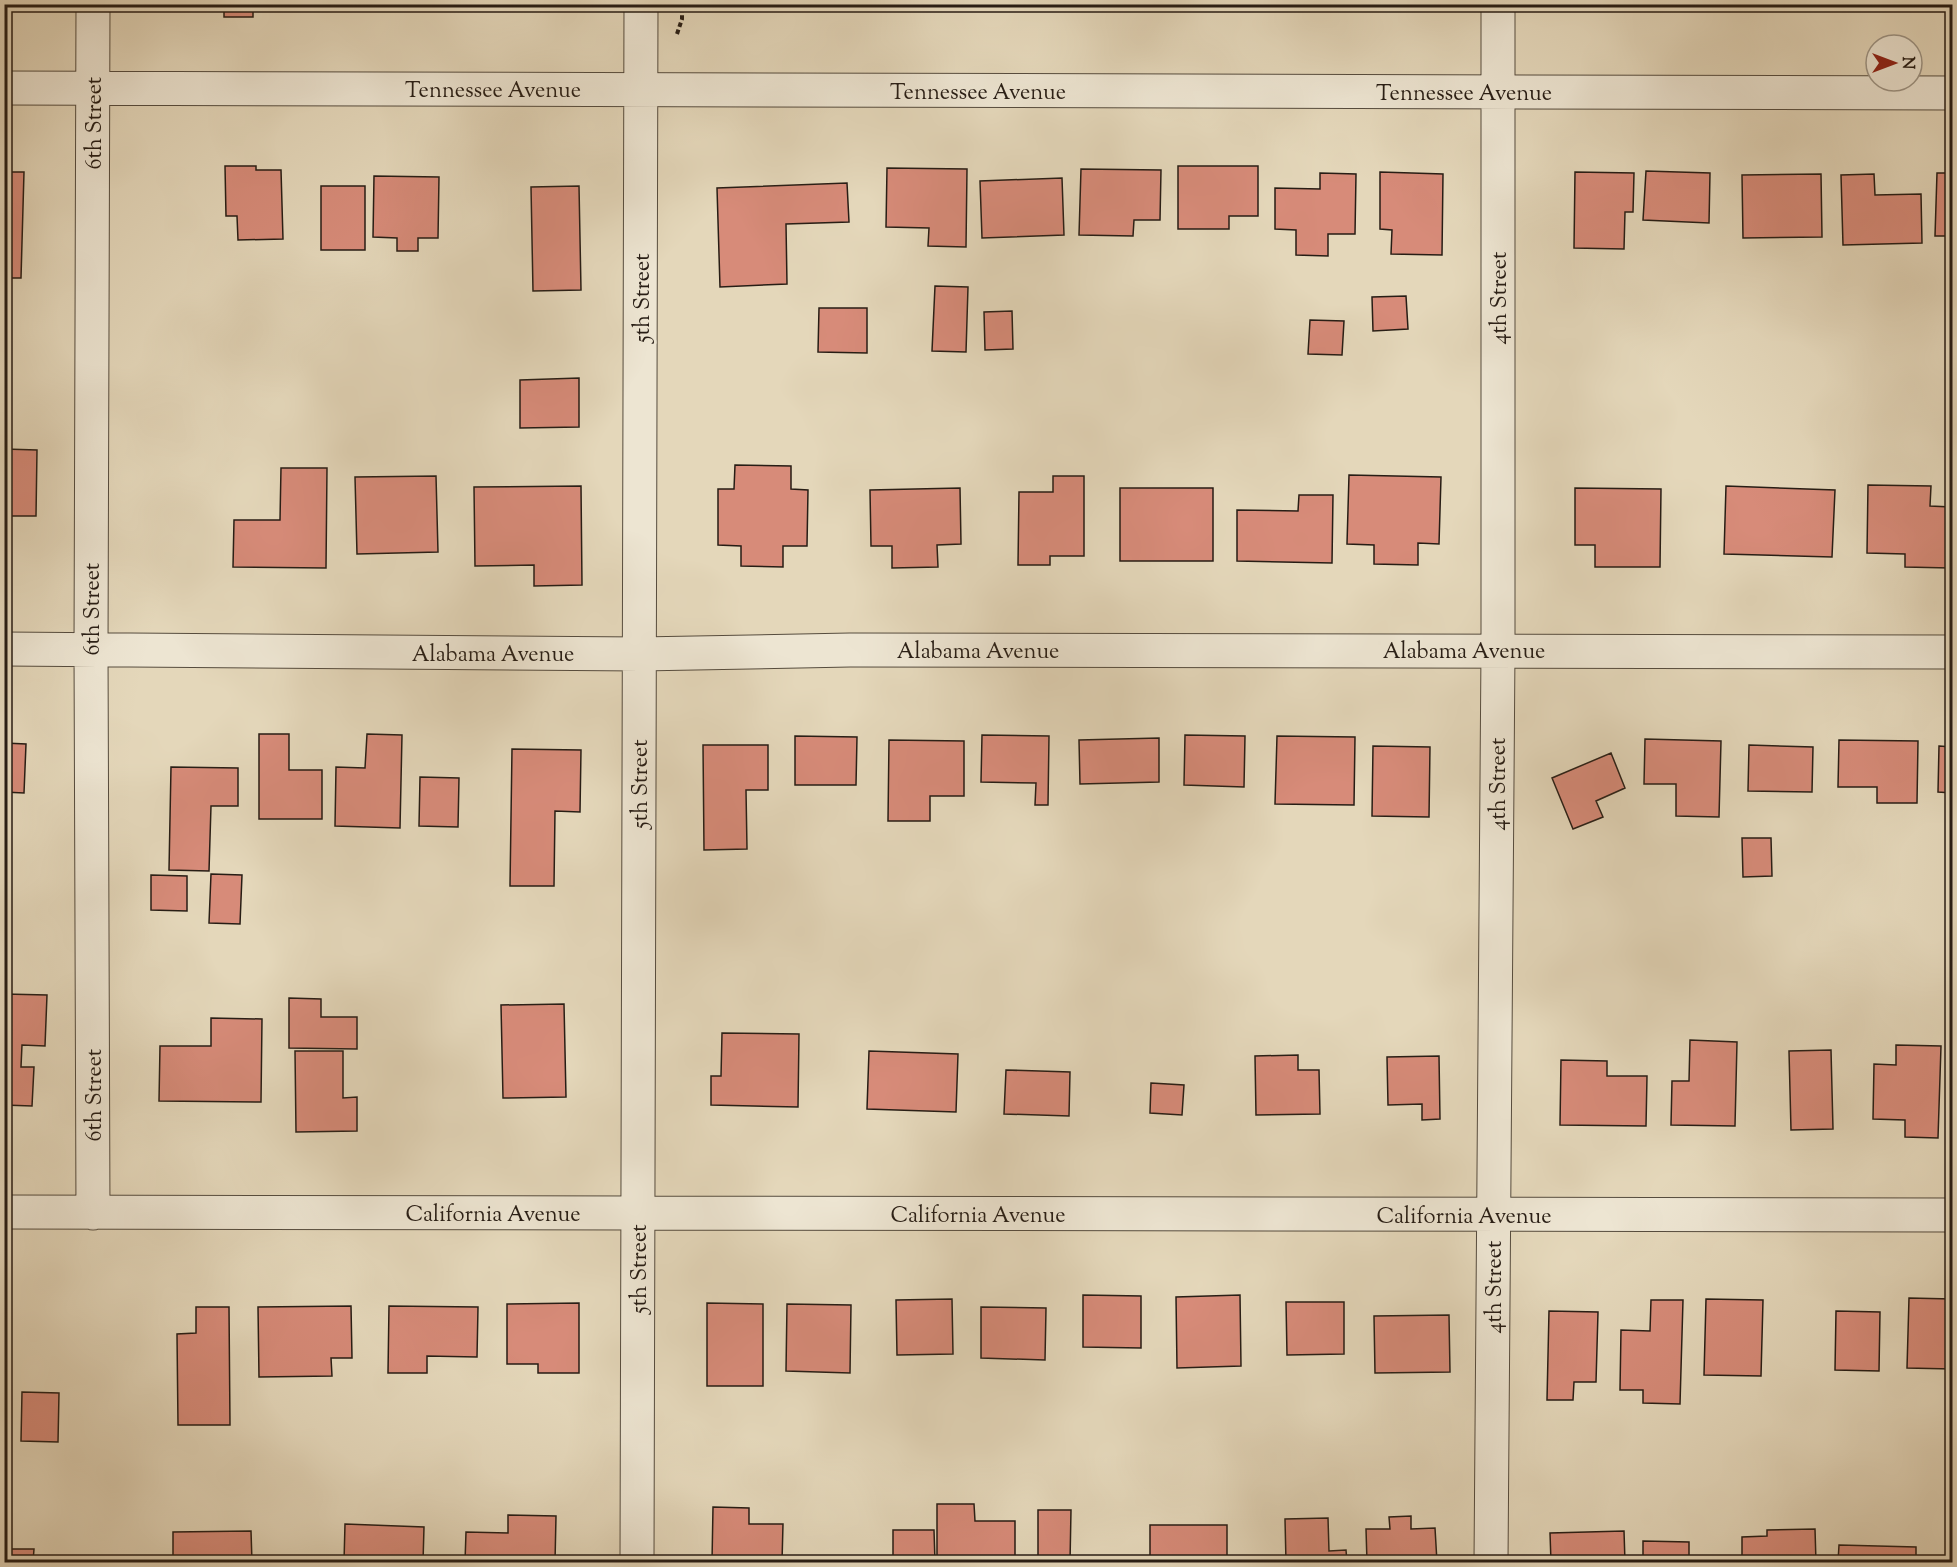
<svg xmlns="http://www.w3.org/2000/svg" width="1957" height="1567" font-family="'Sorts Mill Goudy',serif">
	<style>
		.building { fill: #d78b79; stroke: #271d15; stroke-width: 1.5 }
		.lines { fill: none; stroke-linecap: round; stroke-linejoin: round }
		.minor-casing { stroke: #564c3e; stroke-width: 35 }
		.path { stroke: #271d15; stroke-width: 4; stroke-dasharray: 4.5 3; stroke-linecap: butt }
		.minor { stroke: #ede5d2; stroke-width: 33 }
		.labels { text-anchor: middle; stroke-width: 5; stroke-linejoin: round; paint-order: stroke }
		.street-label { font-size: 22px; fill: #271d15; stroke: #ede5d2 }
	</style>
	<rect width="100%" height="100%" fill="#e4d7ba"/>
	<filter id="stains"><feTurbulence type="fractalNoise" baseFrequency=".00333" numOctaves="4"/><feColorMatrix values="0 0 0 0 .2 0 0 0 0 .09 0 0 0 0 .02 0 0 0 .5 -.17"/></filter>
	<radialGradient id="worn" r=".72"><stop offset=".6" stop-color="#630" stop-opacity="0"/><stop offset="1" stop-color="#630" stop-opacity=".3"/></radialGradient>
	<path class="building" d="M224,4H253V17H224Z
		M703,4H820V9L703,11Z
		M1131,4H1161V10H1131Z
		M1379,4H1440V6H1379Z
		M225,166H256V170H281L283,239L238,240L237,216H226Z
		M1178,166H1258V216H1229V229H1178Z
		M887,168L967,169L966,247L928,246L929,228L886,227Z
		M1081,169L1161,170L1160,220H1134L1133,236L1079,235Z
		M1646,171L1710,173L1709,223L1643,220Z
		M4,172H24L21,278H4Z
		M1380,172L1443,174L1442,255L1391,254L1392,230L1380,229Z
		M1575,172L1634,173L1633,212H1625L1624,249L1574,248Z
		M1320,173L1356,174L1355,234H1328V256L1296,255V230L1275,229V188L1320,189Z
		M1937,173H1952V236H1935Z
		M1821,174L1822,237L1743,238L1742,175Z
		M1874,174L1875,195L1921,194L1922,243L1843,245L1841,175Z
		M374,176L439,177L438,238H418V251H397V238L373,237Z
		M1062,178L1064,235L982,238L980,181Z
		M847,183L849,222L786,224L787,284L720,287L717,188Z
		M321,186H365V250H321Z
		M579,186L581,290L533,291L531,187Z
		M935,286L968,287L966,352L932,351Z
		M1406,296L1408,329L1373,331L1372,297Z
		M819,308H867V353L818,352Z
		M1012,311L1013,349L985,350L984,312Z
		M1310,320L1344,321L1342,355L1308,354Z
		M579,378V427L520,428V380Z
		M4,449L37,450L36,516H4Z
		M735,465L791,466V489L808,490L807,546H783V567L741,566V546L718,545V489H734Z
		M281,468H327L326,568L233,567L234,520H280Z
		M1349,475L1441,477L1439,544L1418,543V565L1374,564V545L1347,544Z
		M436,476L438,552L357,554L355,477Z
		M1053,476H1084V556H1050V565H1018L1019,492H1053Z
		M1868,485L1931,486L1930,506L1951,507L1950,568L1905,567V554L1867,553Z
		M581,486L582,585L534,586V565L475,566L474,487Z
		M1726,486L1835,490L1832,557L1724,554Z
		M960,488L961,544L937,545L938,567L892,568V546H871L870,490Z
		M1120,488H1213V561H1120Z
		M1575,488L1661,489L1660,567H1595V545H1575Z
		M1299,495H1333L1332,563L1237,561V510L1298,511Z
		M259,734H289V770H322V819H259Z
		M367,734L402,735L400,828L335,826L336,767L365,768Z
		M982,735L1049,736L1048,805H1035L1036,783L981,782Z
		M1185,735L1245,736L1244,787L1184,785Z
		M795,736L857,737L856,785H795Z
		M1277,736L1355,737L1354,805L1275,804Z
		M1159,738V782L1080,784L1079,740Z
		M1645,739L1721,741L1719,817L1676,816V784H1644Z
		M889,740L964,741V796H930V821H888Z
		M1839,740L1918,741L1917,803H1877V787H1838Z
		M4,743L26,744L24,793L4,792Z
		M703,745H768V790H746L747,849L704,850Z
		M1749,745L1813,747L1812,792L1748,791Z
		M1373,746L1430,747L1429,817L1372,816Z
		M1939,746L1952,747V793L1938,792Z
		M512,749L581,750L580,812L555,811L554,886H510Z
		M1611,753L1625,788L1596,801L1603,817L1573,829L1552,778Z
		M171,767L238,768V806H211L209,871L169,870Z
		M420,777L459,778L458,827L419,826Z
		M1742,838H1771L1772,876L1743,877Z
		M211,874L242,875L240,924L209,923Z
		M151,875L187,876V911L151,910Z
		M4,994L47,995L45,1046L22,1045L21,1067H34L32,1106L4,1105Z
		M289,998L321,999V1017H357V1049L289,1048Z
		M564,1004L566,1097L503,1098L501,1005Z
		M211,1018L262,1019L261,1102L159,1101L160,1046H211Z
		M722,1033L799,1034L798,1107L711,1105V1076H721Z
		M1690,1040L1737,1042L1735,1126L1671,1125L1672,1081H1689Z
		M1896,1045L1941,1046L1938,1138L1905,1137V1120L1873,1119L1874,1064L1896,1065Z
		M1831,1050L1833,1129L1791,1130L1789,1051Z
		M295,1051H343V1098L357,1097V1131L296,1132Z
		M869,1051L958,1054L956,1112L867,1109Z
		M1298,1055V1070H1319L1320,1114L1256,1115L1255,1056Z
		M1439,1056L1440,1119L1422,1120V1104L1388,1105L1387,1057Z
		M1561,1060L1607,1061V1076H1647L1646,1126L1560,1125Z
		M1006,1070L1070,1072L1069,1116L1004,1114Z
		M1151,1083L1184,1085L1182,1115L1150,1113Z
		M1083,1295L1141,1296V1348L1083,1347Z
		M1240,1295L1241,1366L1177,1368L1176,1297Z
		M1909,1298L1952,1299V1369L1907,1368Z
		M952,1299L953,1354L897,1355L896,1300Z
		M1706,1299L1763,1300L1761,1376L1704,1375Z
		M1651,1300H1683L1680,1404L1643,1403V1390H1620L1621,1330L1650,1331Z
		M1286,1302H1344V1354L1287,1355Z
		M579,1303V1373H538V1364H507V1304Z
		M707,1303L763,1304V1386H707Z
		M787,1304L851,1305L850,1373L786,1371Z
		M351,1306L352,1358H331L332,1376L259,1377L258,1307Z
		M389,1306L478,1307L477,1357L427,1356V1373H388Z
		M196,1307H229L230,1425H178L177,1334L196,1333Z
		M981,1307L1046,1308L1045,1360L981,1358Z
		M1549,1311L1598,1312L1596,1382H1574L1573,1400H1547Z
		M1836,1311L1880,1312L1879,1371L1835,1370Z
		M1449,1315L1450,1372L1375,1373L1374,1316Z
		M22,1392L59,1393L58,1442L21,1441Z
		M937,1504H974L975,1521H1015V1562H937Z
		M713,1507L749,1508V1524H783L782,1562H712Z
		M1038,1510H1071L1070,1562H1038Z
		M508,1515L556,1516L555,1562H465L466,1532L508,1533Z
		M1411,1516V1529L1435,1528L1437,1562H1367L1366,1529H1390L1389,1517Z
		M1328,1518L1329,1551L1346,1550L1347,1562H1286L1285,1519Z
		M345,1524L424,1527L423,1562H344Z
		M1150,1525H1227V1562H1150Z
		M1815,1529L1816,1562H1742V1537L1767,1536V1530Z
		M893,1530H934L935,1562H893Z
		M251,1531L252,1562H173V1532Z
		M1624,1531L1625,1562H1551L1550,1533Z
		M1643,1541L1689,1542V1556H1722V1562H1643Z
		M1839,1545L1916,1547V1562H1838Z
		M4,1549H34L33,1562H4Z"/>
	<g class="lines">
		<g class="minor-casing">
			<path id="minor" d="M93,4L91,649L93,1213
				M4,88L1952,93
				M4,649L640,654L850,650L1952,652
				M4,1212L1952,1215
				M637,1562L641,4
				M1491,1562L1498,650V4"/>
		</g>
		<path class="path" d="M677,34L682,19V4"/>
		<use href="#minor" class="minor"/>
	</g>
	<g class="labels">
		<g class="street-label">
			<text x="493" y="97">Tennessee Avenue</text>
			<text x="978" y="99">Tennessee Avenue</text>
			<text x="1464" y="100">Tennessee Avenue</text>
			<text transform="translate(93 123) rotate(-90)" y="8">6th Street</text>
			<text transform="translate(641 298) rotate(-90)" y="8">5th Street</text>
			<text transform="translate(1498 298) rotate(-90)" y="8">4th Street</text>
			<text transform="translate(91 609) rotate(-90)" y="8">6th Street</text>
			<text x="978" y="658">Alabama Avenue</text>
			<text x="1464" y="658">Alabama Avenue</text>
			<text x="493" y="661">Alabama Avenue</text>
			<text transform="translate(639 784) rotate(-90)" y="8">5th Street</text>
			<text transform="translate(1497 784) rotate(-90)" y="8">4th Street</text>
			<text transform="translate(93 1095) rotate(-90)" y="8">6th Street</text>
			<text x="493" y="1221">California Avenue</text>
			<text x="978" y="1222">California Avenue</text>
			<text x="1464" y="1223">California Avenue</text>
			<text transform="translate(638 1269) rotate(-90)" y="8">5th Street</text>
			<text transform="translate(1493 1287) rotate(-90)" y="8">4th Street</text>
		</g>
	</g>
	<rect width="1957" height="1567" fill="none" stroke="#e4d7ba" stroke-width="24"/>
	<rect x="6" y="6" width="1945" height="1555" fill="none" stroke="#271d15" stroke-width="3"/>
	<rect x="12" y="12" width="1933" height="1543" fill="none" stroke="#271d15" stroke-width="1.5"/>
	<g transform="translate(1894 63) rotate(90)"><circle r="28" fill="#ede5d2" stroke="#9e9586" stroke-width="1.5"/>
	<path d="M0-4.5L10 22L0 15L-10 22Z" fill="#8f2418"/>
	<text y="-9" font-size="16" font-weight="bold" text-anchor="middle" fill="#271d15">N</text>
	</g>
	<rect width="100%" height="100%" filter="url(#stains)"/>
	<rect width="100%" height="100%" fill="url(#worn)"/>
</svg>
